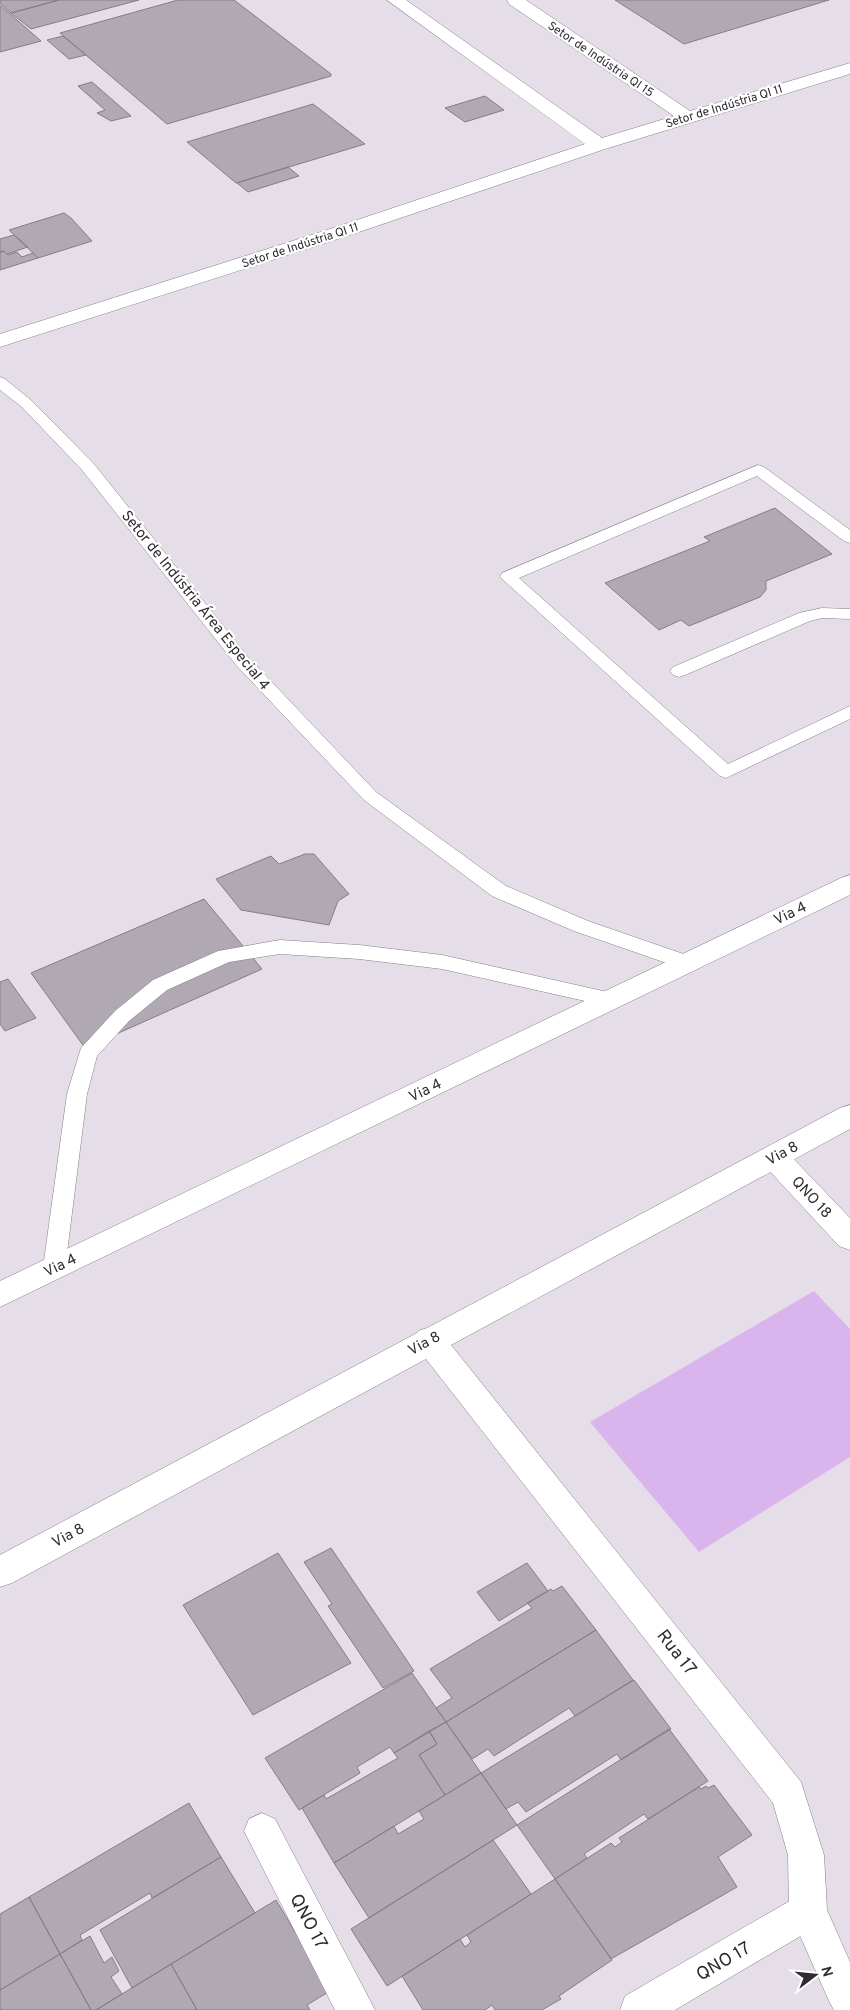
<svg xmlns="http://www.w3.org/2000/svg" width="850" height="2010" font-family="Overpass,sans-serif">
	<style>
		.green { fill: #dab4ec }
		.building { fill: #b0a9b3; stroke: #837d86 }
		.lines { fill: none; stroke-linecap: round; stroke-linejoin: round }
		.lane-casing { stroke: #868089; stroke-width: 1 }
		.street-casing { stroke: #868089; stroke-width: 1 }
		.secondary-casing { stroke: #868089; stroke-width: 1 }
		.lane { fill: #fff; fill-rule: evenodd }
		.street { fill: #fff; fill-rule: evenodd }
		.secondary { fill: #fff; fill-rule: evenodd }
		.labels { text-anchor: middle; stroke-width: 4.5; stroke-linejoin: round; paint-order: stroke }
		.far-street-label { font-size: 12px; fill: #2f2c30; stroke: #fff }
		.street-label { font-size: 15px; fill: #2f2c30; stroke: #fff }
		.near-street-label { font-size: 18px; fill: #2f2c30; stroke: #fff }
	</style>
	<rect width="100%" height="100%" fill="#e5dee8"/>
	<path class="green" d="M814,1291L850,1329V1457L699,1552L590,1422Z"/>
	<path class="building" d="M0,0H59L11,13L0,3Z
		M59,0H139L31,29L11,13Z
		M178,0H234L331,74V76L167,124L60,33Z
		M615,0H829L684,44Z
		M0,5L41,41L0,52Z
		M63,36L86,55L69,59L47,40Z
		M92,82L131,116L111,121L97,113L105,110L78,86Z
		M485,96L504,110L465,122L445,108Z
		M313,104L365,144L236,183L187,142Z
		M288,167L299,176L248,192L237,183Z
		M64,213L71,218L92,241L38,258L9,230Z
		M14,235L28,247L7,254L4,251L0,252V239Z
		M4,251L8,255L17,252L22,257L33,253L38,258L0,270V252Z
		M775,508L832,554L766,581V590L760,597L689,626L681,620L659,630L605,583L710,541L704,537Z
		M305,854H314L349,894L338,901L329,925L241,910L216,879L271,856L279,864Z
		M204,899L262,969L85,1048L31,973Z
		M8,979L36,1018L5,1031L0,1024V982Z
		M331,1548L414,1671L383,1688L328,1606L332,1604L304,1562Z
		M278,1553L351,1663L253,1715L183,1605Z
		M527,1563L548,1591L499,1621L477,1592Z
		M562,1586L596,1630L446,1722L436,1708L452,1698L430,1669L532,1608L527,1603L551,1589L553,1591Z
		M596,1630L633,1680L575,1716L569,1708L494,1756L488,1749L472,1759L446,1722Z
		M412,1673L446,1722L394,1753L390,1747L357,1767L360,1773L299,1810L265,1758Z
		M634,1680L671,1729L621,1760L617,1754L526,1812L518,1802L506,1809L481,1773Z
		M446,1722L481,1773L445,1795L419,1755L437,1744L429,1731Z
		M669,1729L708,1781L648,1819L644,1814L584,1854L587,1858L555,1879L517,1825Z
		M429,1731L437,1744L419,1755L445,1795L334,1863L302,1808L324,1795L326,1799L398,1758L394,1753Z
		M481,1773L517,1825L369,1918L334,1863L394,1826L398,1834L424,1819L419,1811Z
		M714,1785L752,1835L718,1857L737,1887L611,1959L555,1879L611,1843L615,1847L622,1842L619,1838L699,1787L701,1789L706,1786L708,1788Z
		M189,1803L221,1857L152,1898L150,1893L80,1935L82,1940L60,1954L29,1897Z
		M493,1840L531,1894L387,1986L351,1929Z
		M221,1857L255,1913L132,1988L100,1930Z
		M555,1879L612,1960L559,1996L561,1999L542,2010H495L492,2005L485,2010H423L402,1976L460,1939L465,1947L471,1942L467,1935Z
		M29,1897L60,1954L0,1990V1914Z
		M276,1900L330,1991L307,2005L310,2010H197L171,1964Z
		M90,1936L104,1963L112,1957L119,1971L111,1977L122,1994L96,2010H91L60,1954Z
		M60,1954L91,2010H0V1990Z
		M171,1964L197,2010H96L122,1994Z"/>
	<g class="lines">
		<g class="lane-casing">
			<path id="lane" d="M0,377L5,379L32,401L94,464L248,657L376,792L506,886L588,921L695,958L698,963L695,968L688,970L681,968L574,931L492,896L364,800L236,665L82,470L22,407L0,390Z
				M758,465L764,467L850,530V543L844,541L757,476L519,578L728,764L850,706V719L726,778L720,776L500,577L502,573Z
				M822,608L850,609V619L822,618L810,621L685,675L679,677L673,675L670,671L673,667L799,613Z
				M280,940L359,945L442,955L612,993L619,995L622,1000L619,1005L612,1007L442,969L359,959L280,954L229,962L167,990L129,1021L97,1056L87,1094L65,1268L62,1274L54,1277L46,1274L43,1268L67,1094L81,1048L115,1011L153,980L218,951Z"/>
		</g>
		<g class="street-casing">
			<path id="street" d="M387,0H406L602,138L674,116L509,4L507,0H526L690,111L850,63V74L605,149L344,237L0,347V334L330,229L585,144Z
				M774,1146L784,1149L850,1218V1250L839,1246L764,1165L759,1157L764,1149Z
				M262,1813L275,1819L375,2010H335L244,1831L249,1819Z
				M808,1893L821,1898L827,1911L821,1924L675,2010H620L625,1996L795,1898Z"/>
		</g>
		<g class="secondary-casing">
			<path id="secondary" d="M850,875V895L0,1307V1281L841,878Z
				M850,1105V1129L451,1345L801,1782L824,1855L827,1910L850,1962V2010H834L830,2003L789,1911L788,1855L773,1803L426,1359L12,1583L0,1587V1555L417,1333L418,1331L427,1328L840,1108Z"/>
		</g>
		<use href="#lane" class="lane"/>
		<use href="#street" class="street"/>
		<use href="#secondary" class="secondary"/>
	</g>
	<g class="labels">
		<g class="far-street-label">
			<text transform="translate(601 59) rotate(34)" y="4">Setor de Indústria QI 15</text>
			<text transform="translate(724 106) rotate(-17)" y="4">Setor de Indústria QI 11</text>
			<text transform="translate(300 245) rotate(-18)" y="4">Setor de Indústria QI 11</text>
		</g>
		<g class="street-label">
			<text transform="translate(196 600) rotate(51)" y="5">Setor de Indústria Área Especial 4</text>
			<text transform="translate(790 913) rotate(-26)" y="5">Via 4</text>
			<text transform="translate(425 1090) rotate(-26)" y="5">Via 4</text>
			<text transform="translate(782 1153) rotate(-28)" y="5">Via 8</text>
			<text transform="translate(812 1197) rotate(47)" y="5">QNO 18</text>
			<text transform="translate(60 1265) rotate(-26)" y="5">Via 4</text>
			<text transform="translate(424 1343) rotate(-28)" y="5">Via 8</text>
			<text transform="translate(68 1535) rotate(-28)" y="5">Via 8</text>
		</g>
		<g class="near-street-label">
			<text transform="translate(677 1652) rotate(52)" y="6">Rua 17</text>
			<text transform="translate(309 1921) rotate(62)" y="6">QNO 17</text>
			<text transform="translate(723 1961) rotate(-30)" y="6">QNO 17</text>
		</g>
	</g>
	<g transform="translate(815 1975) rotate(74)" stroke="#ffffff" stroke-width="4" paint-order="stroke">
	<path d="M0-4L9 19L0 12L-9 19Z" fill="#2f2c30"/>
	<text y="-8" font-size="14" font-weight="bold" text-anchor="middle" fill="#2f2c30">N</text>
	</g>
</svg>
